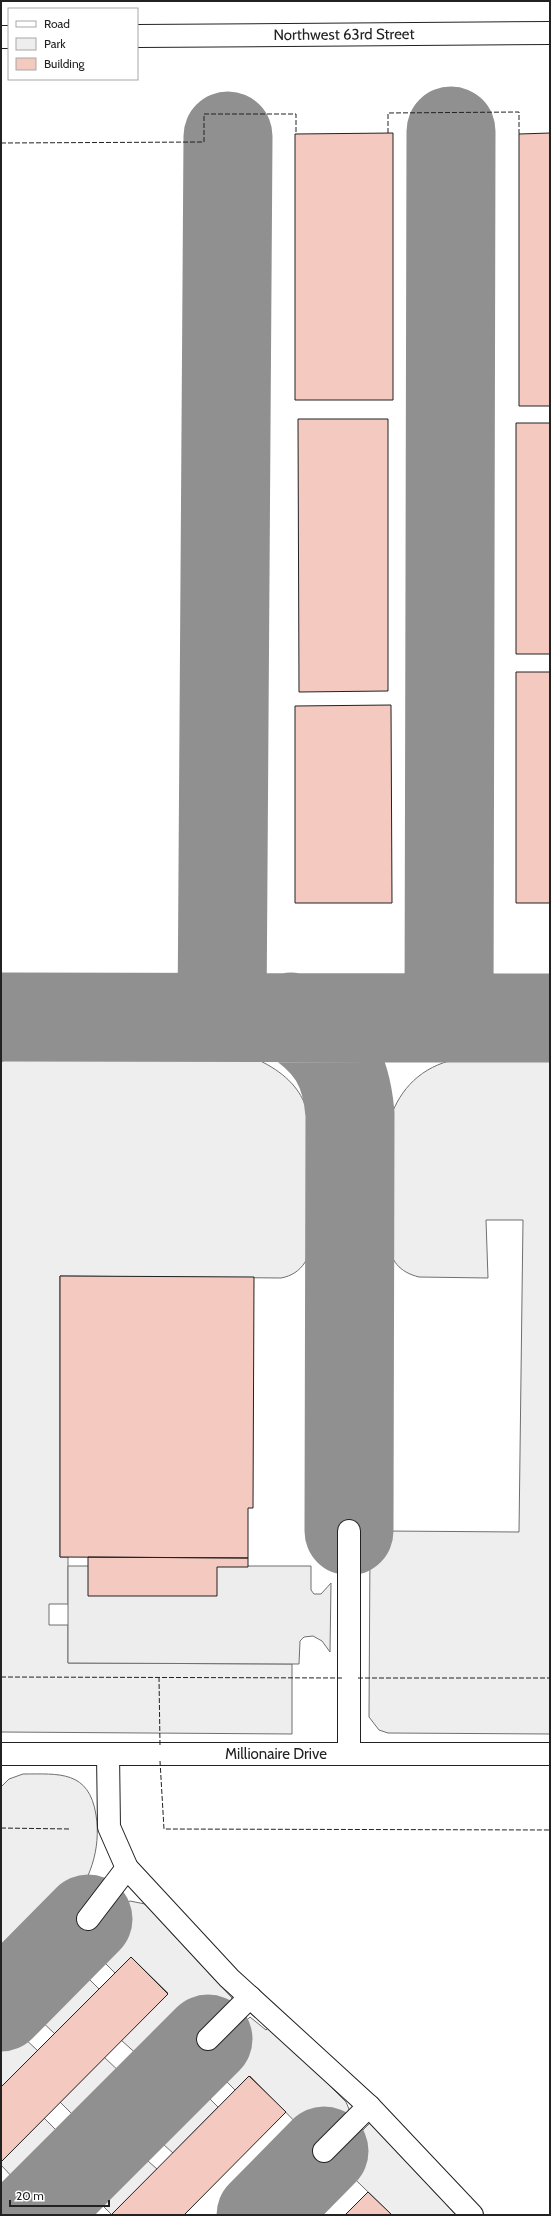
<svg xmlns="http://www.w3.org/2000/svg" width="551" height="2216" font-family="Cabin,sans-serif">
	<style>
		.green { fill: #eee; stroke: #6f6f6f }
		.parking { fill: #ededed; stroke: #6f6f6f }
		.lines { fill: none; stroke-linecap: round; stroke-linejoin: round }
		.taxiway { stroke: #909090; stroke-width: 89 }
		.building { fill: #f3c9c0; stroke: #222 }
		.minor-casing { stroke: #222; stroke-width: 24 }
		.minor { stroke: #fff; stroke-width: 22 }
		.fence { stroke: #222; stroke-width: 1; stroke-dasharray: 5 2; stroke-linecap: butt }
		.labels { text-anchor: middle; stroke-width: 3; stroke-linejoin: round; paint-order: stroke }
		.street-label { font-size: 15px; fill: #222; stroke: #fff }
	</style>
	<rect width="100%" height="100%" fill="#fff"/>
	<path class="green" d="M14,1055H247C306,1079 314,1110 313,1169C313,1191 313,1213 313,1236C311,1256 303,1274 281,1278L60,1276V1557H68V1604H49V1625H68V1663L292,1664V1734L1,1732V1062Z
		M450,1055H550V1734L388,1733L379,1730L369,1717L370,1547C374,1539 377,1535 386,1531L519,1532L523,1220H486L488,1278L419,1277C399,1272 391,1261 387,1241L388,1125C397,1093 417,1070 449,1061Z
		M23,1774C59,1774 89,1770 96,1815C107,1886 46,1936 1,1981V1787L9,1779Z
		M130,1901L145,1904L232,1998L229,2008L202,2031L194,2023L158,2058L140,2057L121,2040L168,1993L131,1957L115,1973L98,1956L103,1932L100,1929L124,1904Z
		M65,1970L82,1972L99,1989L55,2034L37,2017V1999Z
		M250,2017L266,2030L270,2026L346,2102L349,2109L346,2118L319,2146L250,2076L235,2090L218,2073L221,2045Z
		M14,2033L21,2035L38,2051L1,2087V2034Z
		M104,2057L124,2076V2094L95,2121L77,2119L60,2102Z
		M179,2089H200L218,2107L173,2153L154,2136V2114Z
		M44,2118L63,2137V2155L36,2182L15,2180L1,2165V2162Z
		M370,2123L445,2203L456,2215H392L334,2159Z
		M125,2150L140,2154L157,2169L112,2215L93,2196L92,2177L118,2152Z"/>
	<path class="parking" d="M68,1566H311V1590L314,1594H321L331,1583L330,1652L322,1641L313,1636L304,1637L300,1641L299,1664L68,1663Z"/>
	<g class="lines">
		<path class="taxiway" d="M1,1017L550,1018
			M222,1017L228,136
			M291,1017C331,1043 346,1067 350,1114L349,1531
			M449,1018L451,131
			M1,2007L88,1919
			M32,2215L208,2039
			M261,2215L324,2151"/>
	</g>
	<path class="building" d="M393,133V400H295V134Z
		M550,133V406H519V134Z
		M298,419H388V691L299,692Z
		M516,423H550V654H516Z
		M516,672H550V903H516Z
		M391,705L392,903H295V706Z
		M60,1276L254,1277L253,1508H248V1558L60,1557Z
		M88,1557L248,1558V1567H217V1596H88Z
		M131,1957L168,1994L1,2162V2087Z
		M249,2076L286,2112L184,2215H111Z
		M368,2192L392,2215H345Z"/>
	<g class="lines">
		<g class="minor-casing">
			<g id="minor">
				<path id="s1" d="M137,36L550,33"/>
				<path d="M1,37H9"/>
				<path d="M349,1531V1754"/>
				<path id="s2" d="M1,1754H550"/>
				<path d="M108,1754L109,1827L127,1868L229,1978L369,2106L472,2215"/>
				<path d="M88,1919L127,1868"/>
				<path d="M208,2039L250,1997"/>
				<path d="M324,2151L369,2106"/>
			</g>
		</g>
		<use href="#minor" class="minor"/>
		<path class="fence" d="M388,133V113L519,112V134
			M1,143L204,142V114H296V134
			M1,1677L342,1678
			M159,1677L160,1745
			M358,1678H550
			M160,1761L164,1829L550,1830
			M1,1828L70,1829"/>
	</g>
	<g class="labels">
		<g class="street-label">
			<text dy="5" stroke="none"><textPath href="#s1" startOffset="207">Northwest 63rd Street</textPath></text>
			<text dy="5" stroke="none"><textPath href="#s2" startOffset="275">Millionaire Drive</textPath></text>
		</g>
	</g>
	<rect width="551" height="2216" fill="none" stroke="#222222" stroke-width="4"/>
	<rect x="8" y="8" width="130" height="72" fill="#ffffff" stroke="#a7a7a7"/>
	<rect x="16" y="21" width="20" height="6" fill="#ffffff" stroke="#a7a7a7"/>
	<text x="44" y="28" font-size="12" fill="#222222">Road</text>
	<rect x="16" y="38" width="20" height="12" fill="#eeeeee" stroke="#a7a7a7"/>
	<text x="44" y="48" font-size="12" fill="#222222">Park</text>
	<rect x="16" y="58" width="20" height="12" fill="#f3c9c0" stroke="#a7a7a7"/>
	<text x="44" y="68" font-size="12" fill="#222222">Building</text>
	<path d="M10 2200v6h99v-6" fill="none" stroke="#222222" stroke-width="2"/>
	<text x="16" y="2200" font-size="12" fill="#222222" stroke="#ffffff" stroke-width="3" paint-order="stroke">20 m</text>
</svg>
